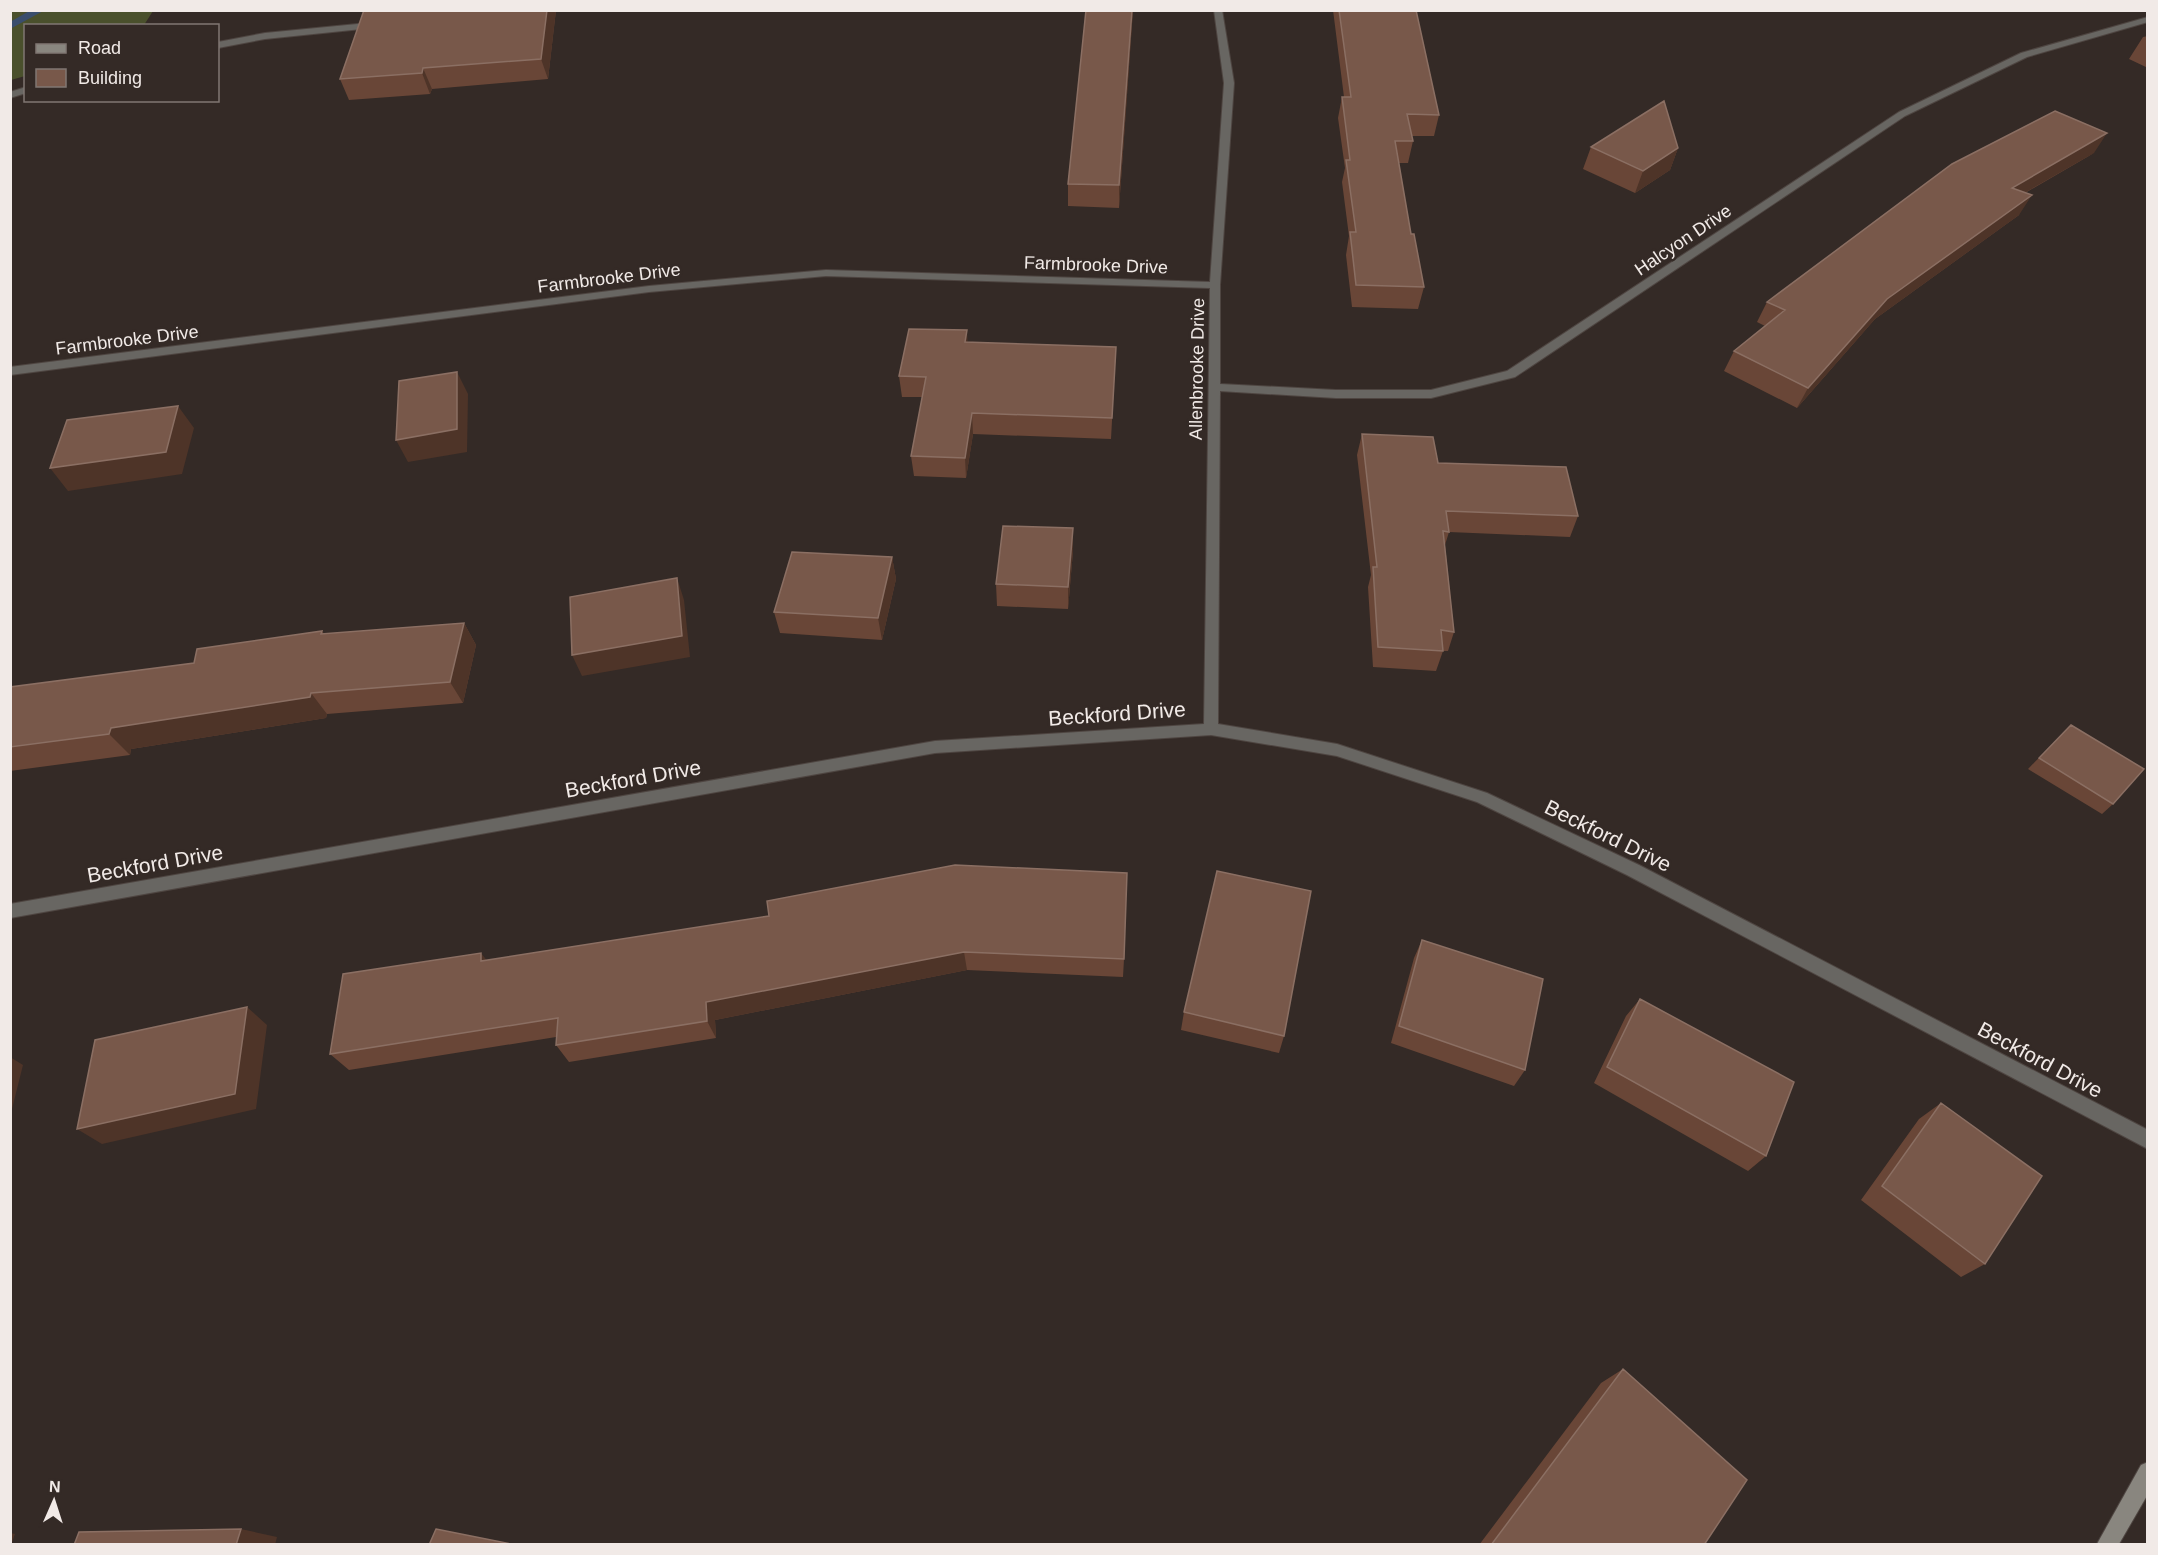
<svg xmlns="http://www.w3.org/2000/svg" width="2158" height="1555" font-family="Arial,sans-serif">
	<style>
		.green { fill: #4a502c }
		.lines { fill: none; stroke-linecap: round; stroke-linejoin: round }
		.stream { fill: #3a4e6d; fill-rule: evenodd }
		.minor-casing { stroke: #4e4541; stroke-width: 2 }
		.secondary-casing { stroke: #4e4541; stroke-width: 2 }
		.minor { fill: #686662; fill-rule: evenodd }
		.secondary { fill: #89867f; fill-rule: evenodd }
		.wall { fill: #694637 }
		.shaded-wall { fill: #4e3428 }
		.building { fill: #78584a; stroke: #8b6f63; stroke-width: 1.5 }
		.labels { text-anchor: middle; stroke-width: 5; stroke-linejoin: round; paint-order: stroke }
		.far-street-label { font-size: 18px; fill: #f1eae7; stroke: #342a26 }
		.street-label { font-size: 21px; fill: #f1eae7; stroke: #342a26 }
	</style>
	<rect width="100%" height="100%" fill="#342a26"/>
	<path class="green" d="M10,11L11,10L153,11L144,25L26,26L25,76L11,80Z"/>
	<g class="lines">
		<path class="stream" d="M31,10H45L10,29V22Z"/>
		<g class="minor-casing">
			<path id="minor" d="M1214,10H1222L1234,83L1220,285V384L1336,390H1431L1507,371L1899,112L2021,53L2148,17V22L2027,57L1905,116L1515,377L1431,398H1336L1220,391L1218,724L1337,744L1487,793L1639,865L2148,1130V1149L1627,875L1477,802L1337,756L1211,735L935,753L10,918V904L935,741L1204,724L1210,288L826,276L649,292L10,375V367L649,286L826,270L1210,282L1224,83Z
				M378,22L382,25L381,27L265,39L218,48V42L265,33Z
				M26,87V93L10,98V92Z"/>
		</g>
		<g class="secondary-casing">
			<path id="secondary" d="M2148,1462V1494L2119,1544H2097L2141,1465Z"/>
		</g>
		<use href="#minor" class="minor"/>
		<use href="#secondary" class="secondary"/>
	</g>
	<path class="wall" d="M364,10H556L548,79L432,89L430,94L349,100L340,79Z
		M1086,10H1133L1119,208L1068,206V184Z
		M1333,10H1416L1439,115L1434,136H1412L1413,141L1408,163H1399L1411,234L1424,287L1418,309L1352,307L1346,255L1349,236L1342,182L1345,168L1338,118L1342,97H1344Z
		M2148,36V68L2129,59L2143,37Z
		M1591,147L1678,148L1670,170L1635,193L1583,169Z
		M2094,153L2025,193L2019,215L1875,319L1797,408L1724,371L1734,351L1765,326L1757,322L1767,302Z
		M968,343L1116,347L1111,439L973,434L966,478L914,476L911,456L922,397H902L899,376Z
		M1362,434L1578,516L1570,537L1449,532L1445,545L1454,632L1448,651H1443L1436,671L1373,667L1368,587L1371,575L1357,455Z
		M1073,551L1068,609L997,606L996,584Z
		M892,557L896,579L882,640L780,633L774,612Z
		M464,623L476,645L463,703L327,714L326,718L131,749L130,755L10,771V687L194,663L322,631L324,634Z
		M2071,725L2113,804L2102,814L2028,769Z
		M769,916L1124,959L1123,977L967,970L715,1020L716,1038L569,1062L556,1045V1037L349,1070L330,1054Z
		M1422,940L1525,1070L1514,1086L1391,1043L1414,958Z
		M1640,999L1766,1156L1748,1171L1594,1083L1626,1016Z
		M1184,1012L1284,1036L1279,1053L1181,1030Z
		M1941,1103L1985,1264L1961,1277L1861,1200L1919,1119Z
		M1623,1369L1704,1545H1479L1601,1383Z"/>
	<path class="shaded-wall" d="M547,10H556L548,79L541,59Z
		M1132,10H1133L1119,208V185Z
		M423,68L432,89L430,94L422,73Z
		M2107,133L2094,153L2000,207L2012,188Z
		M1678,148L1670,170L1635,193L1643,171Z
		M2032,195L2019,215L1875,319L1797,408L1808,388L1887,299Z
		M967,330L968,351L965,342Z
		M457,372L468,394L467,452L408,462L396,440Z
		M178,406L194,428L182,474L68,491L50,468Z
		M972,413L973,434L966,478L965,458Z
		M1073,528V551L1068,609V587Z
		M892,557L896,579L882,640L878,618Z
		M677,578L684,600L690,657L582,676L572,655Z
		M464,623L476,645L463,703L450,682Z
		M311,693L327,714L326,718L131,749L130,755L109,734L111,728Z
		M964,952L967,970L715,1020L716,1038L707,1021L706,1002Z
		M481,953L495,971L481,961Z
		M247,1007L267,1025L256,1109L102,1144L77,1129Z
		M10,1057L23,1065L10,1117Z
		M241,1529L277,1537L275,1545H236Z
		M10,1533L15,1534L11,1545H10Z"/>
	<path class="building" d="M364,10H547L541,59L423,68L422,73L340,79Z
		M1086,10H1132L1119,185L1068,184Z
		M1339,10H1416L1439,115L1407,114L1413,141H1395L1411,234H1414L1424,287L1356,285L1350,232H1356L1346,160H1350L1342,97H1351Z
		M1664,101L1678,148L1643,171L1591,147Z
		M2055,111L2107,133L2012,188L2032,195L1887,299L1808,388L1734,351L1785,310L1767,302L1952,164Z
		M909,329L967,330L965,342L1116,347L1112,418L972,413L965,458L911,456L926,377L899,376Z
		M457,372V429L396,440L399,381Z
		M178,406L166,452L50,468L67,420Z
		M1362,434L1433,437L1438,463L1566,467L1578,516L1446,511L1449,532L1443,531L1454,632L1441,630L1443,651L1378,647L1373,567H1377Z
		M1003,526L1073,528L1068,587L996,584Z
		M792,552L892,557L878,618L774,612Z
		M677,578L682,636L572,655L570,597Z
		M464,623L450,682L311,693L310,697L111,728L109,734L10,747V687L194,663L197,649L322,631L321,634Z
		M2071,725L2144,769L2113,804L2039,758Z
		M955,865L1127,873L1124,959L964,952L706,1002L707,1021L556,1045L558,1018L330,1054L343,974L481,953V961L769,916L767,901Z
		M1217,871L1311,891L1284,1036L1184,1012Z
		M1422,940L1543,979L1525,1070L1399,1026Z
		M1640,999L1794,1082L1766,1156L1607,1067Z
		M247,1007L235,1094L77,1129L95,1040Z
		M1941,1103L2042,1176L1985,1264L1882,1186Z
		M1623,1369L1747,1480L1704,1545H1491Z
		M241,1529L236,1545H74L79,1532Z
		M436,1529L516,1545H429Z"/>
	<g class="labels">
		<g class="far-street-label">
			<text transform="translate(1683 240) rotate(-34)" y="6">Halcyon Drive</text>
			<text transform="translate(1096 265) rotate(2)" y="6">Farmbrooke Drive</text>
			<text transform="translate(609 278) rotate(-7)" y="6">Farmbrooke Drive</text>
			<text transform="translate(127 340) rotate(-7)" y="6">Farmbrooke Drive</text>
			<text transform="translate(1197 369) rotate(-89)" y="6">Allenbrooke Drive</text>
		</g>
		<g class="street-label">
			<text transform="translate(1117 714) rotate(-4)" y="7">Beckford Drive</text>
			<text transform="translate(633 779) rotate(-10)" y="7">Beckford Drive</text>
			<text transform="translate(1608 836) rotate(26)" y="7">Beckford Drive</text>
			<text transform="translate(155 864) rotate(-10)" y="7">Beckford Drive</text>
			<text transform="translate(2040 1060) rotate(28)" y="7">Beckford Drive</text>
		</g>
	</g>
	<rect width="2158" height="1555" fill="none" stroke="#f1eae7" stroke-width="24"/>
	<rect x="24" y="24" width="195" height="78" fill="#342a26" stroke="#807773" stroke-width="1.5"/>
	<rect x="36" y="44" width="30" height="9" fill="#89867f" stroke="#807773" stroke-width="1.5"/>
	<text x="78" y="54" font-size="18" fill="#f1eae7">Road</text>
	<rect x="36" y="69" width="30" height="18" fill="#78584a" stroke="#807773" stroke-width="1.5"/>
	<text x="78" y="84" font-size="18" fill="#f1eae7">Building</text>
	<g transform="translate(54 1501) rotate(3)" stroke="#342a26" stroke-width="4.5" paint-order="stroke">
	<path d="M0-4.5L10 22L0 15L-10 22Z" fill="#f1eae7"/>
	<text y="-9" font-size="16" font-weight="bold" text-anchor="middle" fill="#f1eae7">N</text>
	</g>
</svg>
